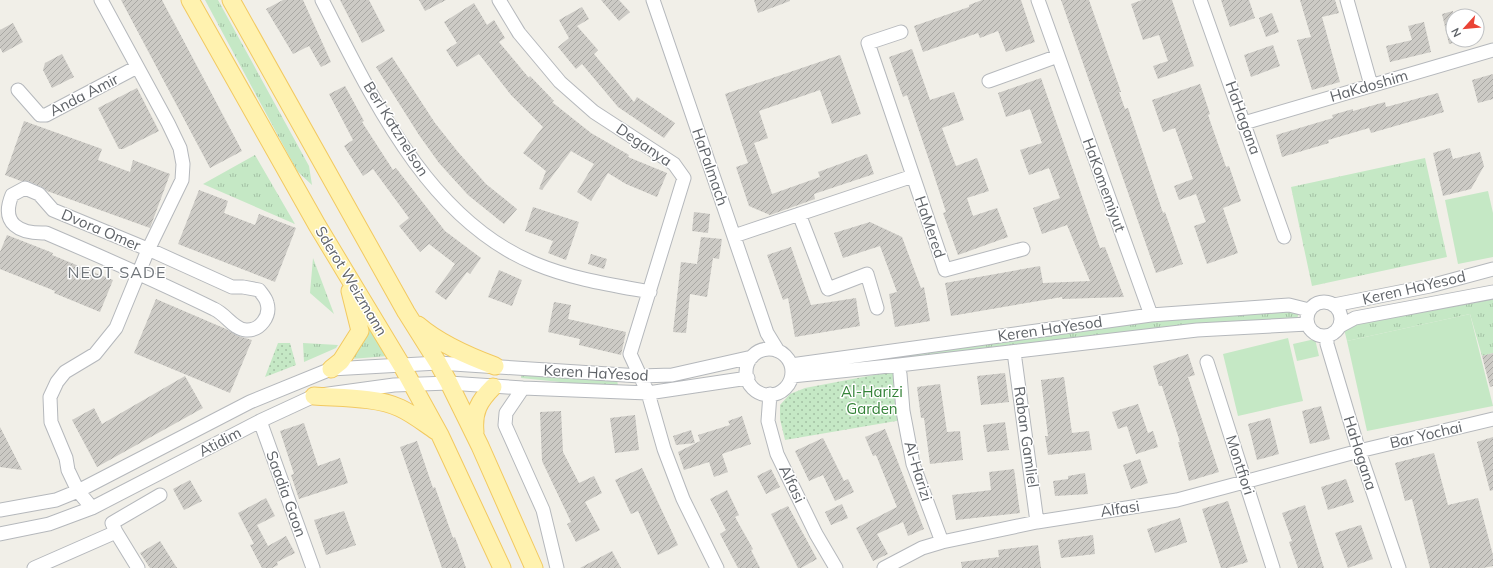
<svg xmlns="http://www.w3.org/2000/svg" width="1493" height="568" font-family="Mulish,sans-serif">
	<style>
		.grass { fill: url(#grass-tufts) }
		.park { fill: url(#park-dots) }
		.pitch { fill: #c5e8c5 }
		.building { fill: url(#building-hatch) }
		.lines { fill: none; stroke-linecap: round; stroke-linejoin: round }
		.minor-casing { stroke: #b5b8bc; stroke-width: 15 }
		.major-casing { stroke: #f2c960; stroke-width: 19 }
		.minor { stroke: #fff; stroke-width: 13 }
		.major { stroke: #fff2af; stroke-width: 17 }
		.labels { text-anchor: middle; stroke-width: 3; stroke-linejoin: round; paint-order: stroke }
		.street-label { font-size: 15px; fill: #5f6368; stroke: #fff }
		.park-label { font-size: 15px; fill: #348238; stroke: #fff }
		.neighbourhood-label { font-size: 16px; letter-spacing: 1px; fill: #70757a; stroke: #fff }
	</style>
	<defs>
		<pattern id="grass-tufts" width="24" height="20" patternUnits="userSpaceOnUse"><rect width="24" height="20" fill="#c5e8c5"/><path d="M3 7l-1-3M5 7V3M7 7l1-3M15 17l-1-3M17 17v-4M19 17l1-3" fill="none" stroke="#a3c0a4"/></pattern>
		<pattern id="park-dots" width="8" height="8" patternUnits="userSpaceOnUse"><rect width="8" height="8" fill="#c5e8c5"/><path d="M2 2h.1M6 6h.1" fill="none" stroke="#a3c0a4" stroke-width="1.8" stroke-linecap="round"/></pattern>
		<pattern id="building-hatch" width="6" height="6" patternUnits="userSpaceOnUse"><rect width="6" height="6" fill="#cccac5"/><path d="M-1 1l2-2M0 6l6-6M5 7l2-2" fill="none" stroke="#a9a8a4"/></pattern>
	</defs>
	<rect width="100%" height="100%" fill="#f1efe8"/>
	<path class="grass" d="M205,0H218L309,166L312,185L297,171Z
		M255,155L295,224L203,184Z
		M1425,158L1447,257L1312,286L1291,187Z
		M313,258L334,314L310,293Z
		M358,298L388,356L351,359Z
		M1493,298V353L1482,356L1470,314L1347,341L1344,329L1356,322Z
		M1299,311L1297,320L798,373L861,358L1149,318Z
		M303,343L338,345L336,348L304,362Z
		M522,372L617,379L618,386H599L521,378Z"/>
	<path class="park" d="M278,343H290L296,365L265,377Z
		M895,371L902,420L785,440L780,419V405L790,394L805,388Z"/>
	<path class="pitch" d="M1488,191L1493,213V257L1458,264L1445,200Z
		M1470,314L1493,406L1367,431L1347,341Z
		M1288,338L1303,401L1238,416L1223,354Z
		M1315,339L1319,356L1297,361L1293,344Z"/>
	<path class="building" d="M121,0H162L242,151L210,168Z
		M283,0H303L331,62L321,67L309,46L293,54L266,9Z
		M340,0H369L385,31L362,43Z
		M419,0H446L425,11Z
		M601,0H619L630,12L619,21Z
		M754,0H790V1L758,13Z
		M982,0H1021L1035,42L1006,52L998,31L980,38L978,33L923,52L914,26L969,7V5Z
		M1061,0H1089L1121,92H1119L1125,109L1128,108L1163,213L1165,212L1183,264L1156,273Z
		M1142,0H1172L1194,66L1158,79L1153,66L1168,61L1159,35L1143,40L1131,4Z
		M1221,0H1249L1255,18L1230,27Z
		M1300,0H1335L1339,13L1322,17L1340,82L1312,90L1297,40L1311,37Z
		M474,3L487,25L494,20L505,38L499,42L529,78L530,76L554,101L552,102L591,133L629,155L628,157L667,173L657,197L626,184L608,173L591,201L577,192L594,164L571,151L542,190L539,189L546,171L523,153L543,127L511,95L479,54L457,67L446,50L457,43L444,22Z
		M582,7L589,19L577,26L598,50L594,54L634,102L637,97L675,123L664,138L618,107L582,64L576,69L558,47L569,38L559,20Z
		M1453,11V43L1449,44L1442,14Z
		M1272,13L1279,32L1266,37L1259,18Z
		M1424,22L1431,52L1390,62L1386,46L1412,40L1408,26Z
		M13,23L23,42L3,53L0,48V30Z
		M1273,45L1280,66L1251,77L1244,55Z
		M912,49L930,100L954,92L964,120L942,128L951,153L956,166L977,158L989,191L967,198L973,216L997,208L1008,237L958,255L943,213L946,212L929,160L907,95L903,97L889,57Z
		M62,54L74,77L52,88L43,70L45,63Z
		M840,55L861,114L832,124L820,90L759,111L768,138L754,143L772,194L820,177L818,172L867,154L874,174L814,194L815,199L770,215L749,206L736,167L748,163L725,94Z
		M392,57L435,123L458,152L486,184L517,209L504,224L468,195L439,163L419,135L376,67Z
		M1493,74V99L1478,103L1472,80Z
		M1041,78L1100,248L1105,247L1124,297L1062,299V297L951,316L945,283L1040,266L1043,283L1090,281L1067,225L1042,234L1033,208L1060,198L1049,168L1029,175L1020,150L1042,143L1030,109L1006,117L998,93Z
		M1200,84L1210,114L1208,115L1226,167L1229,166L1241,201L1223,208L1238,253L1207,264L1194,226L1206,222L1196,194L1179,200L1174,186L1193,179L1175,128L1163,132L1152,100Z
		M345,86L364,121L362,122L393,170L396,168L445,231L481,258L470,274L467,272L446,300L435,292L455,264L429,244L420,252L399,226L409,218L373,169L363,176L344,146L353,140L329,94Z
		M137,88L159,131L123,149H119L98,108Z
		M1438,93L1444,112L1371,133L1369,128L1328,140L1329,143L1282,157L1276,135L1333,118L1332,115L1353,109V111L1385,102L1386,107Z
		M24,121L102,149L98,160L130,172L133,160L170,174L150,228L47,191L42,187L28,181H21L5,175Z
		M1450,148L1453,159L1480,152L1484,166L1471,189L1443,196L1433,153Z
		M199,190L228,201L224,213L255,225L259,214L296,228L275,282L178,244Z
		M533,207L579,222L566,260L548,253L553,241L525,231Z
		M694,212L710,214L708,233L692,231Z
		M870,222L902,237L921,288L924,287L930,321L895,327L889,294L897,292L880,246L843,258L834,233Z
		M7,235L53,253L52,255L113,280L100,312L54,293L55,291L0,269V252Z
		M701,237L722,239L719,259L713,258L707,297L690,294L686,333L673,332L681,262L697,264Z
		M791,247L811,305L856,298L860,326L795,337L788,298L783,300L767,255Z
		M591,254L607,259L604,269L588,264Z
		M499,270L522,280L512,306L488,297Z
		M156,299L226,329L238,336L252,340L230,393L134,353Z
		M554,302L571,305L568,319L626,332L621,355L579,345L580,339L548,332Z
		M1493,353V386L1490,387L1482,356Z
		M1188,354L1195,375L1188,377L1219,472L1189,481L1178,442H1180L1162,386H1159L1153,366Z
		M1005,373L1009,402L981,405L977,376Z
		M185,376L203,408L97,467L72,420L94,408L102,424Z
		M1064,377L1072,433L1089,431L1092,450L1048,455L1045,436H1048L1041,380Z
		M940,384L947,432L960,431L963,460L930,464L924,418H921L917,387Z
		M1138,404L1148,433L1153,431L1158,447L1136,454L1127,426L1118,429L1112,412Z
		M1321,406L1330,439L1310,444L1302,411Z
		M561,411L563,452L579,483L594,476L602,493L585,502L600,530L576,542L567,524L571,522L542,461L540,412Z
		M635,415L639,450L615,453L610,418Z
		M742,416L751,444L722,454L728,472L714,477L709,462L684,470L678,452L700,441L698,435L730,425L728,421Z
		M1270,418L1279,454L1257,460L1248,424Z
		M1005,422L1009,450L987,452L983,425Z
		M304,423L318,466L340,458L348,483L299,499L291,475L294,474L280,431Z
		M0,427L22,470L0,467Z
		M885,429L924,529L908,536L903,522L877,534L888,554L873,561L856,528L897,507L876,455L873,456L865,437Z
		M691,430L695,443L676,445L673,436Z
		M1493,437V490L1490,491L1477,442Z
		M823,438L844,481L848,479L854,492L835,501L823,475L809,481L795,451Z
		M417,441L433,488L435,487L453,538L455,537L466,568H442L400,447Z
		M1434,453L1448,505L1478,498L1493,555V566L1483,568H1430L1412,499L1405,501L1395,463Z
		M1140,459L1148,483L1131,489L1123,465Z
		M642,468L678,545L658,555L638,511L631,514L615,480Z
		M771,469L780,487L766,494L757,476Z
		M1014,469L1020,513L956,520L952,495L991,490L989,472Z
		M1085,473L1088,494L1055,496L1053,481L1068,479V476Z
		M1346,479L1354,502L1328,510L1321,487Z
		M190,480L202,501L184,510L173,489Z
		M727,490L739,515L735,517L753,549L751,550L760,568H738L720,534L726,530L710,499Z
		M266,498L275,516L257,525L268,546L286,536L295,553L277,562L278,565L272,568H262L250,545L254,544L238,513Z
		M1228,501L1248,562L1228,568H1221L1202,509Z
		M842,504L848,518L831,525L825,512Z
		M1305,505L1312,529L1324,568H1298L1289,542L1292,541L1282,513Z
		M788,506L817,559L801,568H798L771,514Z
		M344,511L356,545L326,555L314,520Z
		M1180,518L1187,542L1155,553L1147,529Z
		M1361,525L1373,559L1348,568L1335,533Z
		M1093,535L1095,554L1061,558L1058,540Z
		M160,541L177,568H150L140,553Z
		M1038,545L1041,568H962L961,562L999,557L998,550Z
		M612,551L621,568H580Z"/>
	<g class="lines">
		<g class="minor-casing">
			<path id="minor" d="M322,0C372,97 428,220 536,264C572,279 612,285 650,292
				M499,0L519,33L560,82L594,112L674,164L684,178L630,354L648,393L664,449L683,499L717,568
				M653,0L767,333L778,351
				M1038,0L1151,315
				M1200,0L1284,237
				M1347,0L1371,85
				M901,32L868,43L945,270L1023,249
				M989,81L1058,56
				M18,90L40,115H46L137,67
				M1244,123L1493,50
				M25,188L39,194L53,210L157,253L232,287H243L259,290C262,294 266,298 267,303C271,316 260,331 246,330C233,329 227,315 214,309C159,282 102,257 46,233C20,234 0,224 12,195Z
				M799,214L828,289L867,274L877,308
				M734,236L913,176
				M1307 319a17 17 0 1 1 34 0a17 17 0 1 1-34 0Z
				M1334,305L1430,286L1493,269
				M1340,326L1355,318L1493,292
				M1327,336V344L1359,451L1399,568
				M746 372a23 23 0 1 1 46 0a23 23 0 1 1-46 0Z
				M1014,352L1037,522
				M1207,362L1273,568
				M791,365L1151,315L1289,305L1309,310
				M900,374L903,411L913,464L942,542
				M792,376L899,365L1197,330L1308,324
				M523,388L506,413L505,425L543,510L557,568
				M770,394L768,421L777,454L816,534L836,568
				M260,421L313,568
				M92,508L78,491L68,470L66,458L51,422L50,397L57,382L65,372L95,354L116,328L148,250L182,180L183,164L180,148L168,123L101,0
				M0,510L56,500L78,491L250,402L331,369L438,363L640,376L672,375L752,357
				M116,532L138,568
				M0,534L49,524L92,508L260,421L314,396L394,385L449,383L523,388L648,393L748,378
				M34,568L116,532L112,523L160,495
				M884,568L922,548L942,542L1037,522L1177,500L1359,451L1493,419"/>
		</g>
		<g class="major-casing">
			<path id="major" d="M190,0L317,225L402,366L440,435L502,568
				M231,0L406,312L438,363L449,383L480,446L534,568
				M418,325C440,344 468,356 495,366
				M331,369L341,361L360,331L350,291
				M314,396C340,398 377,397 400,408C413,414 424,423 436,431
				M475,432C473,412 479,401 493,387"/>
		</g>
		<use href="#minor" class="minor"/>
		<use href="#major" class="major"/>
	</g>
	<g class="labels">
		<g class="street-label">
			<text transform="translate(1369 86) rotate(-16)" y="5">HaKdoshim</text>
			<text transform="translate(84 95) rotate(-27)" y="5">Anda Amir</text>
			<text transform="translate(1243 118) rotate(70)" y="5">HaHagana</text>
			<text transform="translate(396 129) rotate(58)" y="5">Berl Katznelson</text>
			<text transform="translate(644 145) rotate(34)" y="5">Deganya</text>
			<text transform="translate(710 167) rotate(71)" y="5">HaPalmach</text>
			<text transform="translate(1104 185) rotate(70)" y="5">HaKomemiyut</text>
			<text transform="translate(930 227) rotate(71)" y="5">HaMered</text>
			<text transform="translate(101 230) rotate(23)" y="5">Dvora Omer</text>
			<text transform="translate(351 281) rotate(59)" y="5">Sderot Weizmann</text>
			<text transform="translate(1414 288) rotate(-13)" y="5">Keren HaYesod</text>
			<text transform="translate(1050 329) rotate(-8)" y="5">Keren HaYesod</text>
			<text transform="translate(596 373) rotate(3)" y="5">Keren HaYesod</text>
			<text transform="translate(1426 435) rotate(-13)" y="5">Bar Yochai</text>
			<text transform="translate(1026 437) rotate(82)" y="5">Raban Gamliel</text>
			<text transform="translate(220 442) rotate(-28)" y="5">Atidim</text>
			<text transform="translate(1360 453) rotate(72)" y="5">HaHagana</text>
			<text transform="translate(1240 465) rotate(72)" y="5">Montfiori</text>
			<text transform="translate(918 471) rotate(73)" y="5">Al-Harizi</text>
			<text transform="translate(792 484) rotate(64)" y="5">Alfasi</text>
			<text transform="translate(286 494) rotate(70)" y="5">Saadia Gaon</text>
			<text transform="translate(1120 509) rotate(-9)" y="5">Alfasi</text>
		</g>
		<g class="park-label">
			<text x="872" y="397">Al-Harizi<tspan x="872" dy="17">Garden</tspan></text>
		</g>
		<g class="neighbourhood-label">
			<text x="117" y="278">NEOT SADE</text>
		</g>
	</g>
	<g transform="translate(1465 28) rotate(243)"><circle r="19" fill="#ffffff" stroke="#bfc1c3"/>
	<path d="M0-3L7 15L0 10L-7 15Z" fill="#ea4335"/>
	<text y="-6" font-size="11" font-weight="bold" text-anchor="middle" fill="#5f6368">N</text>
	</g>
</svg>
